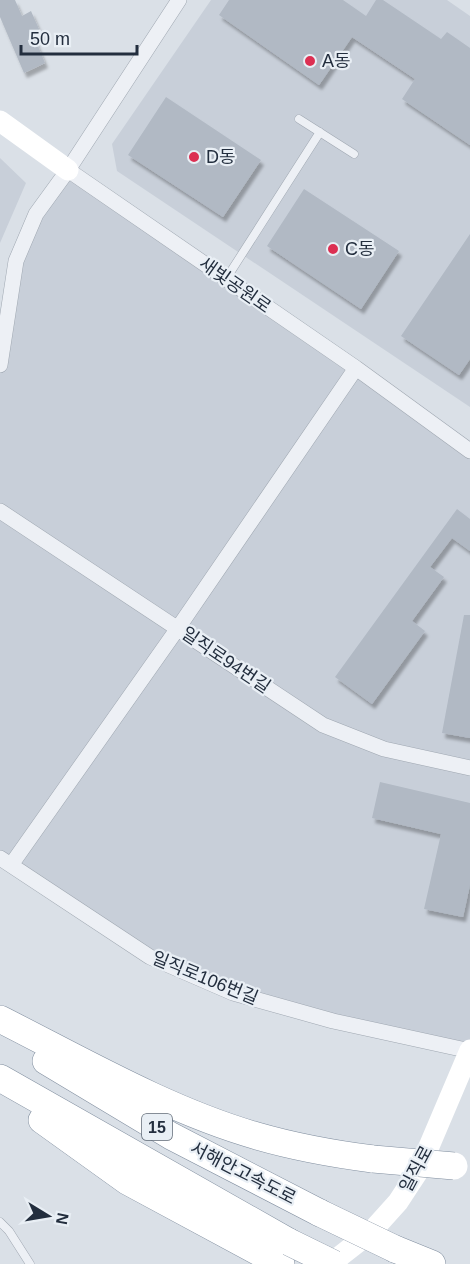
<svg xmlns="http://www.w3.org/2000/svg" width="470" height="1264" font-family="Arial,'Noto Sans KR',sans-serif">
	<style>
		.built { fill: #c8cfd9 }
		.building { fill: #b1b9c4; filter: url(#shadow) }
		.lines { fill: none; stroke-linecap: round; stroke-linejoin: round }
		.lane-casing { stroke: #9fa7b1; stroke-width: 9 }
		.street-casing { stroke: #9fa7b1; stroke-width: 16 }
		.highway-casing { stroke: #808e9f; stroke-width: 28 }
		.lane { stroke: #edf0f5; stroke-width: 8 }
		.street { stroke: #edf0f5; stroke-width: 15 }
		.secondary { stroke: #fff; stroke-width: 21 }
		.highway { stroke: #fff; stroke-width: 27 }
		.highway-bridge-casing { stroke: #808e9f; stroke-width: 28; stroke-linecap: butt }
		.highway-bridge { stroke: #fff; stroke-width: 27 }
		.poi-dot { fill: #dc2f52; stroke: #e9eff5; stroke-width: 2 }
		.labels { text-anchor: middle; stroke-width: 4.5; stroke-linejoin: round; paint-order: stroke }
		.shield { fill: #e9eff5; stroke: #5e6875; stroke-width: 1.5 }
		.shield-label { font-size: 16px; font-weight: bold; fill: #232e3e }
		.poi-label { font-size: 18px; fill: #232e3e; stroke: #e9eff5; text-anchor: start }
		.street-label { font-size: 18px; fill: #232e3e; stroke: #e9eff5 }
	</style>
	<defs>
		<filter id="shadow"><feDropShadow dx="3" dy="5" stdDeviation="1.5" flood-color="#0004"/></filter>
	</defs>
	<rect width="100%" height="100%" fill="#dae0e7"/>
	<path class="built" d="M211,0H447L470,16V407L117,171L112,144Z
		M0,158L26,183L0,243Z
		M68,170L470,451V1050L333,1021L150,957L0,858V365L16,261Z"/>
	<path class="building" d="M0,0H15L22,16L31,11L42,36L35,39L45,63L24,73L0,17Z
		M229,0H343L366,16L376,0H383L441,39L447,32L470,48V145L402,99L415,79L352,37L319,85L219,15Z
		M166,97L261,160L223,217L128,155Z
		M304,189L399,251L361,309L267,246Z
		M470,234V359L459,375L401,336Z
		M457,509L470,519V551L452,538L430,567L444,577L412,621L425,631L372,704L335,677Z
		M464,615H470V738L442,733Z
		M380,782L470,803V885L463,917L424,909L441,834L372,818Z"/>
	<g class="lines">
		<g class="lane-casing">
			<path id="lane" d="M299,119L354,154
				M226,279L320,132
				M0,1222L9,1231L30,1264"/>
		</g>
		<g class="street-casing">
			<path id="street" d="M68,170L356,368L470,451
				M0,365L16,261L36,214L68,170L179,0
				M0,511L323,725L384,749L470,768
				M0,858L150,957L233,993L333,1021L470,1051
				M11,865L178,628L356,368"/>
		</g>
		<g class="highway-casing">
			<path id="highway" d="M0,1019C81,1060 169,1111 257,1136C295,1147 334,1154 373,1159
				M46,1061L171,1136L320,1213
				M0,1078L289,1242
				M42,1120L127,1181L281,1264
				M395,1249L432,1264"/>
		</g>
		<use href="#lane" class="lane"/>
		<use href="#street" class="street"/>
		<path class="secondary" d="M0,121L68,170
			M330,1264L371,1232L398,1202L419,1170L470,1050"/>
		<use href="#highway" class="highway"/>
		<g class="highway-bridge-casing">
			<path id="highway-bridge" d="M373,1159L454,1166
				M320,1213L395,1249
				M289,1242L334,1264"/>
		</g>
		<use href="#highway-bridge" class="highway-bridge"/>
	</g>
	<g class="poi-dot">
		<circle cx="310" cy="61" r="6"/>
		<circle cx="194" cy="157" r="6"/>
		<circle cx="333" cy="249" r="6"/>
	</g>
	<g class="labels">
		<rect class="shield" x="142" y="1114" width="30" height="26" rx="4.5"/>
		<g class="shield-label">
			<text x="157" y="1133">15</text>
		</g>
		<g class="poi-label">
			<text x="322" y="67">A동</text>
			<text x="206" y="163">D동</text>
			<text x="345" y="255">C동</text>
		</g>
		<g class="street-label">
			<text transform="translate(235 285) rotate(35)" y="6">새빛공원로</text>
			<text transform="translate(226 660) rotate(34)" y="6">일직로94번길</text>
			<text transform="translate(205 978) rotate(22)" y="6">일직로106번길</text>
			<text transform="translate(416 1169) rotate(-62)" y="6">일직로</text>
			<text transform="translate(243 1173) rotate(27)" y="6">서해안고속도로</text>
		</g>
	</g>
	<g transform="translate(48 1216) rotate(101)" stroke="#e9eff5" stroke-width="4.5" paint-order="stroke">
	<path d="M0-4.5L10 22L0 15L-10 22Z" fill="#232e3e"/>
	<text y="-9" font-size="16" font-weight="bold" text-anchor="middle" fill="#232e3e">N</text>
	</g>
	<path d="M21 45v9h116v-9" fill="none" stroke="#232e3e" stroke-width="3"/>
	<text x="30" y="45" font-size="18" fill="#232e3e" stroke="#e9eff5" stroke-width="4.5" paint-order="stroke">50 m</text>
</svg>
